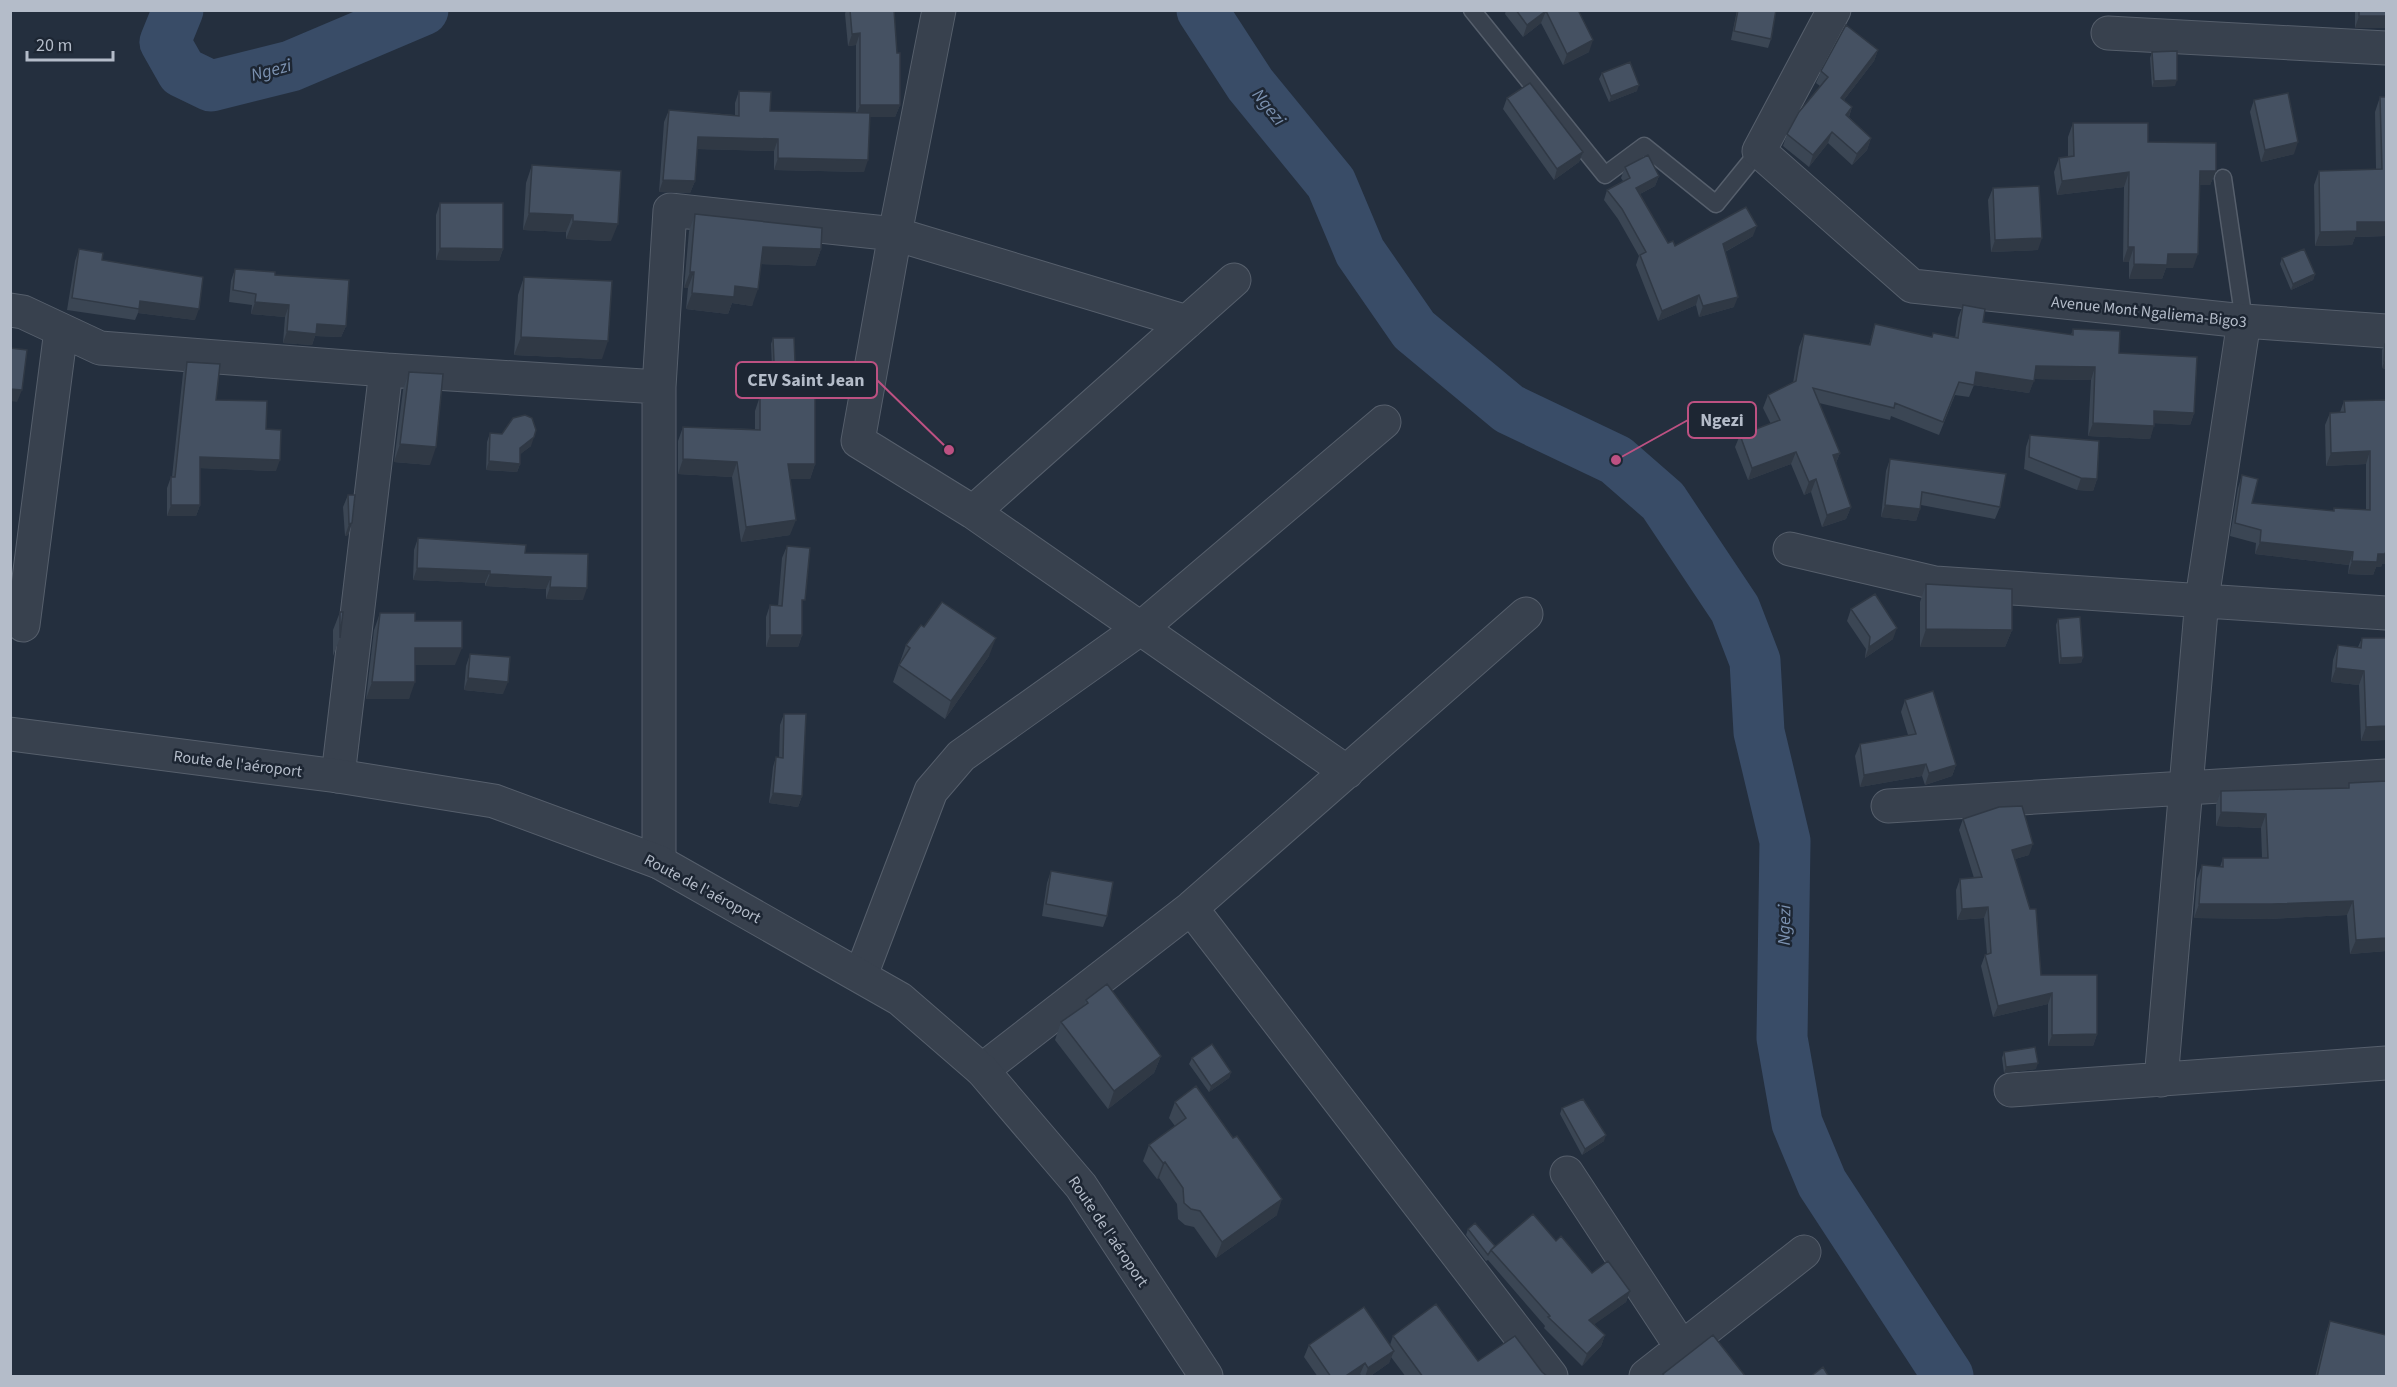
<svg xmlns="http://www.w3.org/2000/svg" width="2397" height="1387" font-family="'Source Sans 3',sans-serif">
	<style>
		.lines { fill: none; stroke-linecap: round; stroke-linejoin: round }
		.river { stroke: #394c67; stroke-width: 51 }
		.service-casing { stroke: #565f6c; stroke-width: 19 }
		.minor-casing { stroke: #565f6c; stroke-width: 35 }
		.tertiary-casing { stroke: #565f6c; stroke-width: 35 }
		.service { stroke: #38414e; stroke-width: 16 }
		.minor { stroke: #38414e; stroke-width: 33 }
		.tertiary { stroke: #38414e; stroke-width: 33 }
		.wall { fill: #3b4654 }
		.shaded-wall { fill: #303945 }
		.building { fill: #455162; stroke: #303945; stroke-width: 1.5 }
		.labels { text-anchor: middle; stroke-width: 5; stroke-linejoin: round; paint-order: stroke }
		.street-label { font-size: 16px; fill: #b4bcc9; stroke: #1d2633 }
		.water-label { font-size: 18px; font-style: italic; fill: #7c92b1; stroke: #1d2633 }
		.leader { fill: none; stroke: #bd5182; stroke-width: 2 }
		.callout-dot { fill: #bd5182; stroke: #1d2633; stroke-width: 2 }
		.callout { fill: #1d2633; stroke: #bd5182; stroke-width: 2 }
		.callout-label { font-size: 18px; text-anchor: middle; font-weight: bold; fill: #b4bcc9 }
	</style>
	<rect width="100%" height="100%" fill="#242f3e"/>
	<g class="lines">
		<path class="river" d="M178,10L165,42L182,72L211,86L291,66L423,10
			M1202,10L1250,84L1331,183L1360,252L1414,330L1509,409L1616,460L1663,501L1735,609L1755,661L1759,732L1785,841L1782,1038L1797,1123L1822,1183L1948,1376"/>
		<g class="service-casing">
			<path id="service" d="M1472,10L1605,175L1644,146L1716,204L1759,151
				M2223,178L2244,321"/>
		</g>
		<g class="minor-casing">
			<path id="minor" d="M939,10L895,234L858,441L973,512L1347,772
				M1834,10L1759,151L1912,286L2244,321L2386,331
				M2108,33L2386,48
				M10,310L23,312L100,348L386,370L659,387
				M973,512L1234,280
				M1790,549L1935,583L2386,613
				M23,625L61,330
				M338,776L386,370
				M1888,806L2386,776
				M659,862V387L670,210L895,234L1187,322
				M1191,908L1551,1376
				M861,975L931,791L961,756L1141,628L1384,422
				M982,1070L1191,908L1526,614
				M2161,1080L2202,599L2244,321
				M2011,1090L2386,1063
				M1567,1173L1682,1348
				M1646,1376L1804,1252"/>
		</g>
		<g class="tertiary-casing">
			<path id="tertiary" d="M10,734L338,776L494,801L659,862L900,999L982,1070L1081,1186L1206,1376"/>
		</g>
		<use href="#service" class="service"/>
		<use href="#minor" class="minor"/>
		<use href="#tertiary" class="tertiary"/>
	</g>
	<path class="wall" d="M846,10H894L900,105L895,117H870L864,172L774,170V151L697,149L695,181L690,193L659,192L664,122L669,110L735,115V103L739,91L770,111L856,113V45L848,46L845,14Z
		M1506,10H1578L1589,52L1563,65L1541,23L1523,37L1505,14Z
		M1737,10H1776L1771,39L1768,48L1731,40Z
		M2355,10H2386L2355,28Z
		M1878,50L1874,61L1844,100L1852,107L1849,117L1871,138L1867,150L1852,165L1828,143L1809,167L1783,146L1787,134L1820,86L1816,83L1821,71Z
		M2152,52L2175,86L2152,87L2150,58Z
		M1602,73L1637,91L1609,102L1599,79Z
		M2380,97H2386V236L2355,237L2352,245L2315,246L2314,185L2319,171L2376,169L2375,112Z
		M1507,98L1583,152L1579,162L1554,180L1503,109Z
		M2254,100L2294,154L2261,162L2250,112Z
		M2073,123L2148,142L2216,171L2210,185H2200L2193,268H2166L2162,279H2129V262H2123L2124,187L2057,195L2054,172L2059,158L2068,157V137Z
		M532,165L611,241L566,239V232L523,230L526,183Z
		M1625,167L1659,176L1655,186L1640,194L1668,243L1675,246L1753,236L1725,252L1734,307L1699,317L1696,305L1658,321L1636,265L1639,256L1618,219L1604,200L1607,190L1623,181L1621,178Z
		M1993,188L2038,250L1991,252L1988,200Z
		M440,203L503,249L499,261L436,260V215Z
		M695,214L821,249L815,266L761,264L752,306L732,303L728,314L686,309L688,288H684L689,231Z
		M79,249L102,260L195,320L138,313L135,320L67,310L75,261Z
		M2282,258L2315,274L2313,280L2291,290L2280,264Z
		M235,269L275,275L346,326L341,337L315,336L312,345L283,343L285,317L251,314L252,305L229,302L231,281Z
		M524,277L602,359L514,355L518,295Z
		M1963,305L1983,322L2071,335L2073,329L2119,353L2194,413L2190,425L2154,423L2150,439L2088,436L2091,380L2034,379L2029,393L1974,385L1969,397L1955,395L1939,435L1891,416L1890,420L1819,403L1840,453L1836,463L1851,507L1846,519L1822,527L1811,492L1804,495L1791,464L1748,480L1735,447L1740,435L1771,424L1763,408L1768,395L1793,383L1799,347L1804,334L1869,345L1875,324L1932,337L1933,333L1955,338L1958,318Z
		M773,338L795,362L793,368H772L771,344Z
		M2386,343V369L2382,368V350L2385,344Z
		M187,362L216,400L266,429L276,471L200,468V505L196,516H167V488L171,477H172L183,373Z
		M409,372L430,465L394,462L403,390Z
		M760,396L815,464L810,479H790V535L741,542L732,477L678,474V441L683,427L755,429V411Z
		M2386,400V564H2382L2381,567H2376L2373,575L2348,574L2349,565L2255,554L2256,543L2230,536L2238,488L2242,475L2252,503L2333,511L2334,508L2366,510V464L2326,466L2325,425L2330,413L2340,412L2344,401Z
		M490,433L531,446L520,454V464L517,472L486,470L487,442Z
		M2030,435L2097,479L2093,491L2077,490L2024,469L2026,447Z
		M1890,459L2000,507L1995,519L1921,505L1916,521L1881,517L1886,471Z
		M348,495L352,523L348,535L345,536L343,507Z
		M418,538L525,553L583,600L546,599V589L485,586V583L413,580L414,550Z
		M787,546L802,609V635L798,647H766V617L770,605L778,606L782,558Z
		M1926,584L2012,630L2005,647H1920V602Z
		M1851,609L1893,639L1865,658L1866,649L1847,621Z
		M340,612V638L333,656V630Z
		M380,613L415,621L455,665H415L409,699H366L374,630Z
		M2058,619L2083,657L2081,663L2059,664L2056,625Z
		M924,627L989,656L945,719L893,682L906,645Z
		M2362,638L2386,740L2361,741L2359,685L2331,682L2333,660L2338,645L2358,647Z
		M470,654L503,694L464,690L466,666Z
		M1905,700L1956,765L1952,776L1925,785L1922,776L1860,787L1855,756L1860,744L1908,735L1901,712Z
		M784,714L802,796L798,807L769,803L773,767L776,757L779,758L780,725Z
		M2349,783L2386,951L2350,954L2347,915L2267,919L2194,918L2197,879L2202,865L2220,867L2223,858H2262L2261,828L2216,826V805L2221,791L2347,788Z
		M1963,819L2029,855L2015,859L2041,975L2097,1034L2093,1046H2048V1004L1993,1017L1981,966L1985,955L1987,954L1984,918L1957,920L1956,890L1960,879L1974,878L1959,830Z
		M1051,871L1107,916L1103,927L1042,916L1047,883Z
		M1086,1000L1161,1056L1154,1073L1108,1109L1055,1040L1061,1022L1084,1005Z
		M2004,1052L2036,1069L2004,1073L2002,1058Z
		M1192,1058L1231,1072L1229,1078L1209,1092L1189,1064Z
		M1175,1102L1277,1215L1216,1258L1194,1227L1185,1225L1178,1219L1177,1204L1159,1178L1157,1179L1143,1161L1149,1145L1175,1126L1169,1118Z
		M1562,1108L1604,1141L1582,1155L1560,1114Z
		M1468,1229L1495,1246L1556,1241L1592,1273L1630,1291L1626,1302L1594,1324L1605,1335L1601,1346L1582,1366L1544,1328L1545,1326L1488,1260L1486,1261L1466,1235Z
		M2330,1321L2386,1377H2315L2326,1333Z
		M1393,1336L1478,1361L1542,1372L1548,1377H1406L1391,1357L1389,1363L1369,1377H1362L1360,1374L1357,1377H1318L1304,1357L1309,1345H1390Z"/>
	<path class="shaded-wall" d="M1546,11L1541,23L1523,37L1527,25Z
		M2359,16H2386V28H2355Z
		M860,33L856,45L848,46L852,34Z
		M1593,40L1589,52L1563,65L1567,54Z
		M1878,50L1874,61L1837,109L1841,98Z
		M2177,80L2175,86L2152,87L2154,81Z
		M1639,85L1637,91L1609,102L1611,96Z
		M860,105H900L895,117H856Z
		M1852,107L1848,119L1846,115Z
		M1832,132L1828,143L1809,167L1813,155Z
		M698,137L778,139L774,151L694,149Z
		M1871,138L1867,150L1852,165L1857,154Z
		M2298,142L2294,154L2261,162L2265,150Z
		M1583,152L1579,162L1554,180L1557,169Z
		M778,158L868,160L864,172L774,170Z
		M2200,171H2216L2210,185H2195Z
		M2129,172L2124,187L2057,195L2062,181Z
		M1659,176L1655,186L1632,198L1636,188Z
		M663,180L695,181L690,193L659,192Z
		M529,213L573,215L566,232L523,230Z
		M573,221L618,224L611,241L566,239Z
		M2357,222H2386V236L2355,237L2352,245L2315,246L2320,232Z
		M1757,226L1753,236L1719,255L1723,244Z
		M2042,238L2038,250L1991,252L1995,240Z
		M763,247L821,249L815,266L757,264Z
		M2128,247H2134L2129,262H2123Z
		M440,248L503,249L499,261L436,260Z
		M2168,254H2198L2193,268H2166L2162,279H2129L2134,264Z
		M690,272H694L688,288H684Z
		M2315,274L2313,280L2291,290L2293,284Z
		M735,286L758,289L752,306L732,303L728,314L686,309L692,293Z
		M1699,295L1696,305L1658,321L1662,311Z
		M1738,297L1734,307L1699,317L1703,306Z
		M140,301L199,309L195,320L138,313Z
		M255,302L289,305L285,317L251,314Z
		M317,324L346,326L341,337L315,336L312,345L283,343L287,331Z
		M521,337L608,341L602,359L514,355Z
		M774,362H795L793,368H772Z
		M2384,362L2386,363V369L2382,368Z
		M2036,366L2095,367L2091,380L2032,379Z
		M1976,372L2034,381L2029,393L1974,385Z
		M10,389L22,390L17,402L10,401Z
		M2154,411L2194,413L2190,425L2150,423Z
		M2093,423L2154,426L2150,439L2088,436Z
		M534,437L531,446L517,457L520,448Z
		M400,444L436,447L430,465L394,462Z
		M2370,451L2366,464L2326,466L2331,453Z
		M1796,452L1791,464L1748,480L1752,468Z
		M1840,453L1835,465L1833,455Z
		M200,457L280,460L276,471L196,468Z
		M683,459L737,462L732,477L678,474Z
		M489,461L520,464L517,472L486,470Z
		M788,464H815L810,479H783Z
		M2081,478L2097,479L2093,491L2077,490Z
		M1816,479L1811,492L1804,495L1809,482Z
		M171,505H200L196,516H167Z
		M1885,505L1920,509L1916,521L1881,517Z
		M1851,507L1846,519L1822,527L1827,515Z
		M796,520L790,535L741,542L746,527Z
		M352,523L348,535L345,536L349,524Z
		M2260,542L2353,552L2349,565L2255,554Z
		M2386,551V564H2382L2381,567H2376L2373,575L2348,574L2352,561Z
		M417,568L490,571L485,583L413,580Z
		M490,574L551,577L546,589L485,586Z
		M550,587L587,588L583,600L546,599Z
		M1897,628L1893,639L1865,658L1869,647Z
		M1926,629L2012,630L2005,647H1920Z
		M770,635H802L798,647H766Z
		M996,638L989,656L945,719L951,701Z
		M415,648H462L455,665H409Z
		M2083,657L2081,663L2059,664L2061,658Z
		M2336,668L2364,671L2359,685L2331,682Z
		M468,678L508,682L503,694L464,690Z
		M372,682H415L409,699H366Z
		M2386,726V740L2361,741L2366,727Z
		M1926,764L1922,776L1860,787L1864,775Z
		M1956,765L1952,776L1925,785L1929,773Z
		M773,793L802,796L798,807L769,803Z
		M2221,812L2266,814L2261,828L2216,826Z
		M2033,844L2029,855L2008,861L2012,850Z
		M2353,901L2347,915L2267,919L2194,918L2199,904Z
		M1988,907L1984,918L1957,920L1962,909Z
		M2386,938V951L2350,954L2356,940Z
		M2052,993L2048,1004L1993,1017L1998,1006Z
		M2097,1034L2093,1046H2048L2052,1035Z
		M1161,1056L1154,1073L1108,1109L1114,1091Z
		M2038,1063L2036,1069L2004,1073L2006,1067Z
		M1231,1072L1229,1078L1209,1092L1211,1086Z
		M1606,1135L1604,1141L1582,1155L1585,1149Z
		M1165,1162L1159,1178L1157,1179L1163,1163Z
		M1282,1199L1277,1215L1216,1258L1222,1242Z
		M1630,1291L1626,1302L1585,1331L1589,1320Z
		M1605,1335L1601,1346L1582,1366L1587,1354Z
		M1394,1351L1389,1363L1369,1377H1365L1368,1368Z
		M1365,1363L1360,1374L1357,1377H1344Z"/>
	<path class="building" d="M850,10H894L897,53H900V105H860V33L852,34Z
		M1516,10H1578L1593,40L1567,54L1546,11L1527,25Z
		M1738,10H1776L1771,39L1734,31Z
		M2359,10H2386V16H2359Z
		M1846,25L1878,50L1841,98L1852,107L1846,115L1871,138L1857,154L1832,132L1813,155L1787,134L1799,112L1828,77L1821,71Z
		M2177,51V80L2154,81L2152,52Z
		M1630,62L1639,85L1611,96L1602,73Z
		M1530,83L1583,152L1557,169L1507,98Z
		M739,91L771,92L770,111L870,113L868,160L778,158V139L698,137L695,181L663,180L669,110L739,116Z
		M2288,93L2298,142L2265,150L2254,100Z
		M2380,97H2386V222H2357V231L2320,232L2319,171L2382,169Z
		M2073,123H2148V142L2216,143V171H2200L2198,254H2168L2167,265L2134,264V247H2128L2129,172L2062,181L2059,158L2074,156Z
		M1648,155L1659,176L1636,188L1668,243L1673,241L1675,246L1746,207L1757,226L1723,244L1738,297L1703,306L1699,295L1662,311L1640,255L1646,252L1622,209L1607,190L1630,178L1625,167Z
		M532,165L621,171L618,224L573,221V215L529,213Z
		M2039,186L2042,238L1995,240L1993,188Z
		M440,203H503V249L440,248Z
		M695,214L822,228L821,249L763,247L758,289L735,286L734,297L692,293L694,272H690Z
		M79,249L103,253L102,260L203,277L199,309L140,301L139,309L72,298Z
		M2304,249L2315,274L2293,284L2282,258Z
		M235,269L275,272V275L349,280L346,326L317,324L316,334L287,331L289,305L255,302L256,294L233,290Z
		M524,277L612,281L608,341L521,337Z
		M1963,305L1985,309L1983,322L2073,335V329L2120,331L2119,353L2197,357L2194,413L2154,411V426L2093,423L2095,367L2036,366L2034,381L1976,372L1974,385L1959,382L1943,422L1895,403L1894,408L1813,388L1840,453L1833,455L1851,507L1827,515L1816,479L1809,482L1796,452L1752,468L1740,435L1780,420L1768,395L1796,381L1804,334L1870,345L1875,324L1932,337L1933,333L1958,338Z
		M773,338H794L795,362H774Z
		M2386,343V363L2384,362L2385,344Z
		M10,348L27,350L22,390L10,389Z
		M187,362L220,364L216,400L267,401L266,429L281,430L280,460L200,457V505H171V477H175Z
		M409,372L443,374L436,447L400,444Z
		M760,396H815V464H788L796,520L746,527L737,462L683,459V427L760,430Z
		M2386,400V551L2385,554H2378L2377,562L2352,561L2353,552L2260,542L2261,530L2235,523L2242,475L2258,479L2252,503L2334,511V508L2370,510V451L2331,453L2330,413L2345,412L2344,401Z
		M525,415L532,418L536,430L534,437L520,448V464L489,461L490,433L502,434L513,418Z
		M2030,435L2099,441L2097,479L2081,478L2029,457Z
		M1890,459L2006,474L2000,507L1922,492L1920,509L1885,505Z
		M348,495H355L352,523L349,524Z
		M418,538L526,545L525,553L588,554L587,588L550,587L551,577L490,574V571L417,568Z
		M787,546L810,548L805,600H802V635H770V605L782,606Z
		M1926,584L2012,589V630L1926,629Z
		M1875,594L1897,628L1869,647L1870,637L1851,609Z
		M942,602L996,638L951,701L899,665L910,648L906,645L921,625L924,627Z
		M340,612H343L340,638Z
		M380,613H415V621H462V648H415V682H372Z
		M2080,617L2083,657L2061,658L2058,619Z
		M2362,638H2386V726L2366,727L2364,671L2336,668L2338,645L2361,648Z
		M470,654L510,657L508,682L468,678Z
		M1933,691L1956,765L1929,773L1926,764L1864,775L1860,744L1916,734L1905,700Z
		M784,714H806L802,796L773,793L776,757L783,758Z
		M2386,781V938L2356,940L2353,901L2272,904H2199L2202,865L2223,867V858H2268L2266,814L2221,812V791L2349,788V783Z
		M2022,806L2033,844L2012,850L2030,909H2036L2041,975H2097V1034L2052,1035V993L1998,1006L1985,955L1991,953L1988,907L1962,909L1960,879L1982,877L1963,819L1999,807Z
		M1051,871L1113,882L1107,916L1046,904Z
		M1107,984L1161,1056L1114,1091L1061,1022L1088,1003L1086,1000Z
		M1212,1044L1231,1072L1211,1086L1192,1058Z
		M2035,1047L2038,1063L2006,1067L2004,1052Z
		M1196,1086L1233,1138L1237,1136L1282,1199L1222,1242L1200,1211L1191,1209L1184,1203L1183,1188L1165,1162L1163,1163L1149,1145L1186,1118L1175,1102Z
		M1583,1099L1606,1135L1585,1149L1562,1108Z
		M1533,1214L1556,1241L1561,1236L1592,1273L1608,1261L1630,1291L1589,1320L1605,1335L1587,1354L1548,1317L1550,1316L1491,1250Z
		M1475,1223L1495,1246L1491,1250L1488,1255L1468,1229Z
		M1436,1304L1478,1361L1515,1336L1542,1372L1548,1377H1423L1393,1336Z
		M1364,1307L1394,1351L1368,1368L1365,1363L1344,1377H1331L1309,1345Z
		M2330,1321L2386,1335V1377H2317Z
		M1713,1335L1746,1377H1665L1663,1374Z
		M1823,1367L1829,1377H1810Z"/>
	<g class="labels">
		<g class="street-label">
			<text transform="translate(2149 311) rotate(6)" y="6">Avenue Mont Ngaliema-Bigo3</text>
			<text transform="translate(238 763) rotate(7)" y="6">Route de l'aéroport</text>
			<text transform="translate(703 888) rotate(28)" y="6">Route de l'aéroport</text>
			<text transform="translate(1109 1231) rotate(56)" y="6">Route de l'aéroport</text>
		</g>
		<g class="water-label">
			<text transform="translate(271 70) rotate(-15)" y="6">Ngezi</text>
			<text transform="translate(1269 107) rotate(51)" y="6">Ngezi</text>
			<text transform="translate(1784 925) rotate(-89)" y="6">Ngezi</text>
		</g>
	</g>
	<path class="leader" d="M949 450L877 380M1616 460L1688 420"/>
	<g class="callout-dot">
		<circle cx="949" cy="450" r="6"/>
		<circle cx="1616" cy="460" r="6"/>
	</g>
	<g class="callout">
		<rect x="736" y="362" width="141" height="36" rx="6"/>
		<rect x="1688" y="402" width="68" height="36" rx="6"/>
	</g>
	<g class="callout-label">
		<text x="806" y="386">CEV Saint Jean</text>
		<text x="1722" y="426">Ngezi</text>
	</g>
	<rect width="2397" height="1387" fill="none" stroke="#b4bcc9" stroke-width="24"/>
	<path d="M27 51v9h86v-9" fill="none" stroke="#b4bcc9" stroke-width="3"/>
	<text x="36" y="51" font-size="18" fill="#b4bcc9" stroke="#1d2633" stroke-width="4.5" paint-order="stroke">20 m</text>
</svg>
